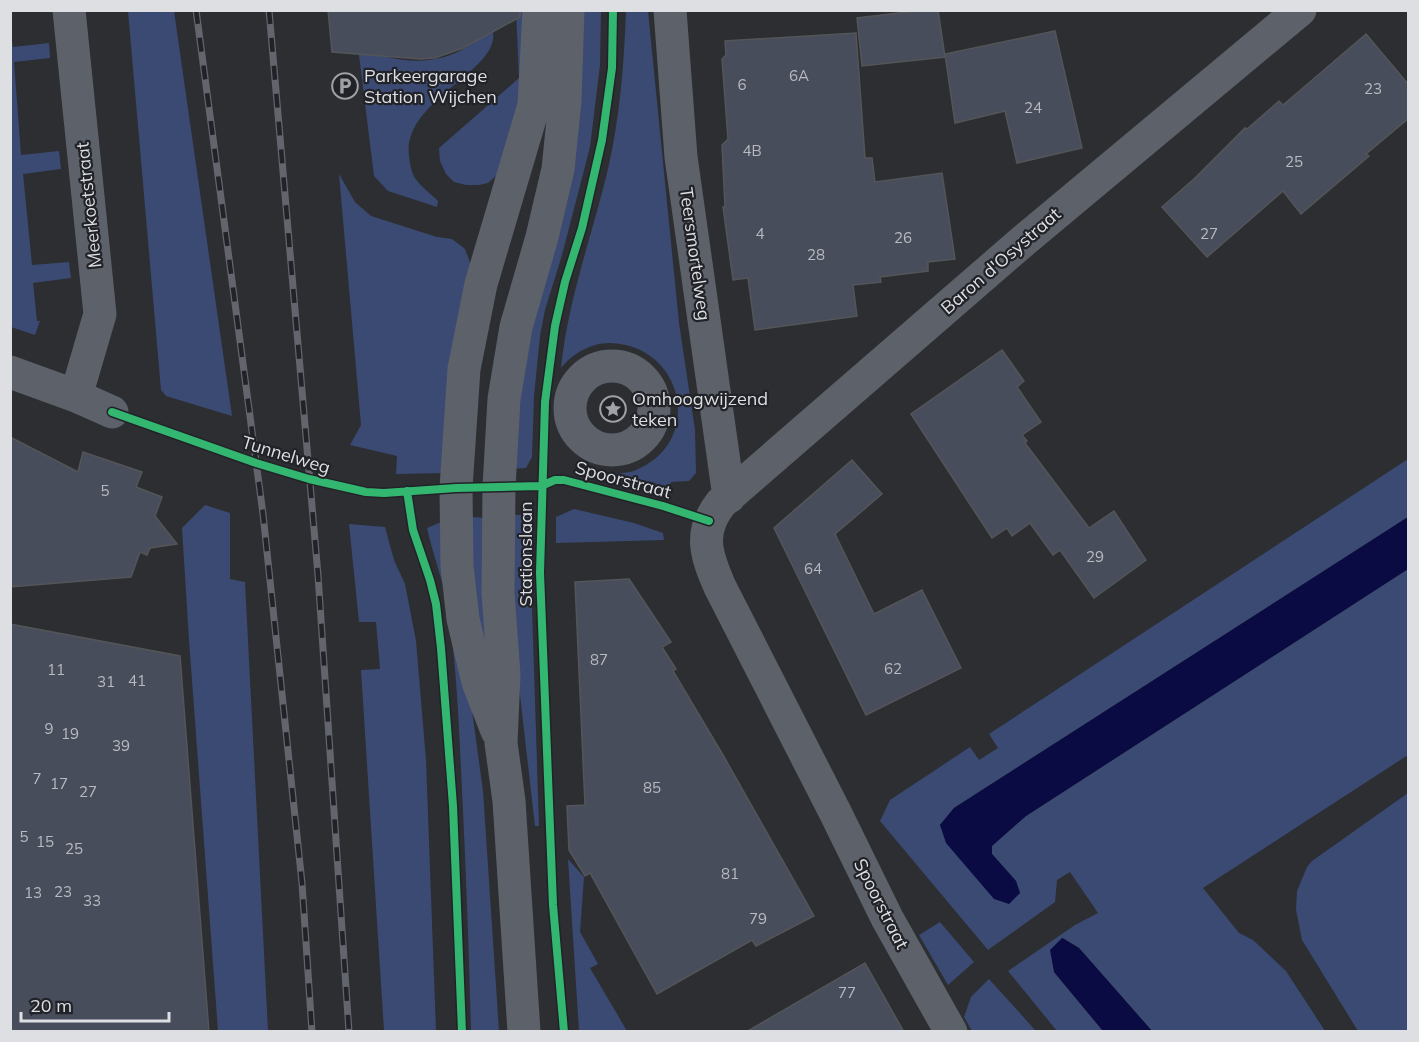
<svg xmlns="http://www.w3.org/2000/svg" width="1419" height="1042" font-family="Mulish,sans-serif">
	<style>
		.green { fill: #3b4a73 }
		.water { fill: #090b42 }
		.building { fill: #484d5b; stroke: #545558; stroke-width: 1.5 }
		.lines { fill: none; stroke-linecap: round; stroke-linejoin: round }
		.pedestrian { stroke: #5d616a; stroke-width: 33 }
		.minor { stroke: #5d616a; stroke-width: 33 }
		.tertiary { stroke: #5d616a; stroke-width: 33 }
		.rail-casing { stroke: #63656c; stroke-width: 7 }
		.rail { stroke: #212329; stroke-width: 4.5; stroke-dasharray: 14; stroke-linecap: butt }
		.cycleway-casing { stroke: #212329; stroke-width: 11 }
		.cycleway { stroke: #33b770; stroke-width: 8 }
		.labels { text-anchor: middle; stroke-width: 4.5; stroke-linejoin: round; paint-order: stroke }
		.number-label { font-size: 15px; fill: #b8bac0 }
		.poi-label { font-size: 18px; fill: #dddfe2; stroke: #212329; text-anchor: start }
		.street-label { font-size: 18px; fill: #dddfe2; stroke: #212329 }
	</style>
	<rect width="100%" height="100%" fill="#2c2e31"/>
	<path class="green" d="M128,11H174L232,416L166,396L161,390Z
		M516,11H526L518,110L497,175L488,183L479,185H466L454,182L446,174L440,161L439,148L519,78Z
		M580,11H601L600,65L590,147L562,255L545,310L540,336L534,396L532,457L526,468L511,469L514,390Z
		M626,11H648L679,323L695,430L696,473L689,481L671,482L668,491L614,474C621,473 630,473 636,470C705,442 684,344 609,343C591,343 572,354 561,368C568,299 592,236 608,169C620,117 624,64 626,11Z
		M10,28L13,47L49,43L50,58L14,62L21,155L59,151L61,169L23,174L32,265L69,262L71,278L33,283L37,321H40L35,335L11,327Z
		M492,28C506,70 402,98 409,156C410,163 411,172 415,178C420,186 431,194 438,201L437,207L388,191L374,176L358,47C393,63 437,68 470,45C478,40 485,34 492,28Z
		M339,174L355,202L371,216L437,237L452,239L465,249L471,265L446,473L396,474L397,456L350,445L361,425Z
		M1408,459V517L954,808L940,825L1014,898L1020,893L1016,881L992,854L991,846L1026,816L1408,569V755L1203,888L1239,933L1253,940L1286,971L1325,1031H1152L1079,948L1063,938L1054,972L1103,1031H1057L1008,971L1075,925L1098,913L1070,872L1057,880L1055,902L988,950L880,821L890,800L970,747L979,760L998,748L989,734Z
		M205,505L230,513V579L245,582L268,1031H218L189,640L182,528Z
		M574,509L634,523L663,533L664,540L556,543V517Z
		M510,515H529L539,826H535L512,625Z
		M470,517L487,518L492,667L474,615Z
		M446,520L483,791L499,1031H471C469,951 466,870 462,790C459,729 457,668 448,608C443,580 433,555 427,528Z
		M349,524L385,527L394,560L405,584L416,641L426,760L436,1031H384L361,670L380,669L376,622H359Z
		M1408,793V1031H1358L1302,940L1296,910L1297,891L1307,867L1312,861Z
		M568,859L584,877L580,932L598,964L590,968L627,1031H579Z
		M940,922L974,962L948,985L919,935Z
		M989,979L1036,1031H972L964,1017L971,997Z"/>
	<path class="water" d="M1408,517V569L1026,816L992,846V854L1016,881L1020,893L1009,904L994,899L946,843L940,825L954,808Z
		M1062,938L1079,948L1152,1031H1103L1054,972L1050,950Z"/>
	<path class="building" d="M328,10H520V17L463,48L435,58L420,59L332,52Z
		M924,10H938L945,57L862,66L857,18Z
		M1055,31L1082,148L1017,163L1005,111L955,123L945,54Z
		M856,33L865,158H872L875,182L942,173L955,259L928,262V271L880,277L881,282L853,285L857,316L755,330L748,278L733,280L723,207H725L722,145L728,139L722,59L726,55L725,41Z
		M1366,34L1408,84V119L1366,154L1369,156L1301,214L1283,191L1207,257L1162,207L1195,178L1245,128L1247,129L1279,101L1283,105Z
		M1002,350L1024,381L1017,387L1041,422L1022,435L1027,441L1025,443L1089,528L1114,511L1146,560L1094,598L1060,550L1053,555L1030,523L1012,536L1007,528L992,538L911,414Z
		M10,437L78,472L83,452L142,472L136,487L162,497L155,516L177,544L150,548L147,555L140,552L131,577L10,587Z
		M852,460L882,494L835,534L874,614L922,590L961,668L866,715L774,528Z
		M629,579L671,642L662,647L676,669L673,671L723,755L814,916L756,946L752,940L657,994L590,873L585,876L569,850L567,806L585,805L575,582Z
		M10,624L180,656L209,1032H10Z
		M865,963L904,1032H746Z"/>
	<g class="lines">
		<path class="pedestrian" d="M570 408a42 42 0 1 1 84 0a42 42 0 1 1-84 0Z"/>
		<path class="minor" d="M69,10L100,314L76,396
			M670,10L681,157L729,497
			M10,372L76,396L112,412
			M951,1032L887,918L836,814L720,587C706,555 698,532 721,503L1022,242L1300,10"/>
		<path class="tertiary" d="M497,731L478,682L463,619L457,566L456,488L464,369L481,284L534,105L539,10
			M524,1032L509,801L501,743L504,675L498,593L499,487L504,399L516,327L542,237L558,169L565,101L568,10"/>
		<g class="rail-casing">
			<path id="rail" d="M196,10L263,514L302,883L312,1032
				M269,10L318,575L349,1032"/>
		</g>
		<use href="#rail" class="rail"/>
		<g class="cycleway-casing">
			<path id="cycleway" d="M112,412L256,463L309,479L366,492L384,493L456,488L541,486L555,480H564L663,506L709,521
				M407,491L413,530L430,580L436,604L441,648L453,806L462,1032
				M564,1032L553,905L540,573L545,402L555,326L565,282L582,228L602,140L612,68L613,10"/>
		</g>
		<use href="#cycleway" class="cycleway"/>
	</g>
	<defs>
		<g id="parking-ring" transform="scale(1.35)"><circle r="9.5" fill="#212329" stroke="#9fa1a4" stroke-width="1.5"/><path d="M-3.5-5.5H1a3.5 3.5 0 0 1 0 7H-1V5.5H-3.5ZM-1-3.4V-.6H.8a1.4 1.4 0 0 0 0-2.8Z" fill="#9fa1a4"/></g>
		<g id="sight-ring" transform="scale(1.35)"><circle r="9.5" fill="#212329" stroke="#9fa1a4" stroke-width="1.5"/><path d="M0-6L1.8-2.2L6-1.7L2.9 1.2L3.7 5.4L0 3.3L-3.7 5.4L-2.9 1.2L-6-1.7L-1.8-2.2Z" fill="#9fa1a4"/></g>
	</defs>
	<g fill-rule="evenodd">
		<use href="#parking-ring" x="345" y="86"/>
		<use href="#sight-ring" x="613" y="409"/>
	</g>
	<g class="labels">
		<g class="number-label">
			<text x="799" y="81">6A</text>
			<text x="742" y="90">6</text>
			<text x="1373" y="94">23</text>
			<text x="1033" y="113">24</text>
			<text x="752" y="156">4B</text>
			<text x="1294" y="167">25</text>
			<text x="760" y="239">4</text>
			<text x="1209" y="239">27</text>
			<text x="903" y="243">26</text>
			<text x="816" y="260">28</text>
			<text x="105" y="496">5</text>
			<text x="1095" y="562">29</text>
			<text x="813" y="574">64</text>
			<text x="599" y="665">87</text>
			<text x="893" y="674">62</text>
			<text x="56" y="675">11</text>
			<text x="137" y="686">41</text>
			<text x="106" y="687">31</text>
			<text x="49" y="734">9</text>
			<text x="70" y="739">19</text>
			<text x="121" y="751">39</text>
			<text x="37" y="784">7</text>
			<text x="59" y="789">17</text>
			<text x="652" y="793">85</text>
			<text x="88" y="797">27</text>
			<text x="24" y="842">5</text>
			<text x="45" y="847">15</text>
			<text x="74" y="854">25</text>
			<text x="730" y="879">81</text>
			<text x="63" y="897">23</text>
			<text x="33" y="898">13</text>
			<text x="92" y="906">33</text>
			<text x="758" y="924">79</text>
			<text x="847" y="998">77</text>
		</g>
		<g class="poi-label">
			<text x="364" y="82">Parkeergarage<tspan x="364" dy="21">Station Wijchen</tspan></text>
			<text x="632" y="405">Omhoogwijzend<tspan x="632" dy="21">teken</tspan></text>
		</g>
		<g class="street-label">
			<text transform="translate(89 205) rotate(-96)" y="6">Meerkoetstraat</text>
			<text transform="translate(695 254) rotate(82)" y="6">Teersmortelweg</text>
			<text transform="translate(1001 261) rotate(-41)" y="6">Baron d'Osystraat</text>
			<text transform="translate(286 455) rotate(17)" y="6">Tunnelweg</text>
			<text transform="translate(623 480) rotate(15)" y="6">Spoorstraat</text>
			<text transform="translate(526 554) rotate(-90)" y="6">Stationslaan</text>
			<text transform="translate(881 904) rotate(63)" y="6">Spoorstraat</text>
		</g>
	</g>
	<rect width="1419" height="1042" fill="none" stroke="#dddfe2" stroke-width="24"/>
	<path d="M21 1012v9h148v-9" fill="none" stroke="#dddfe2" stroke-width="3"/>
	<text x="30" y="1012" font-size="18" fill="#dddfe2" stroke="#212329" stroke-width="4.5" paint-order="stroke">20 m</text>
</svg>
